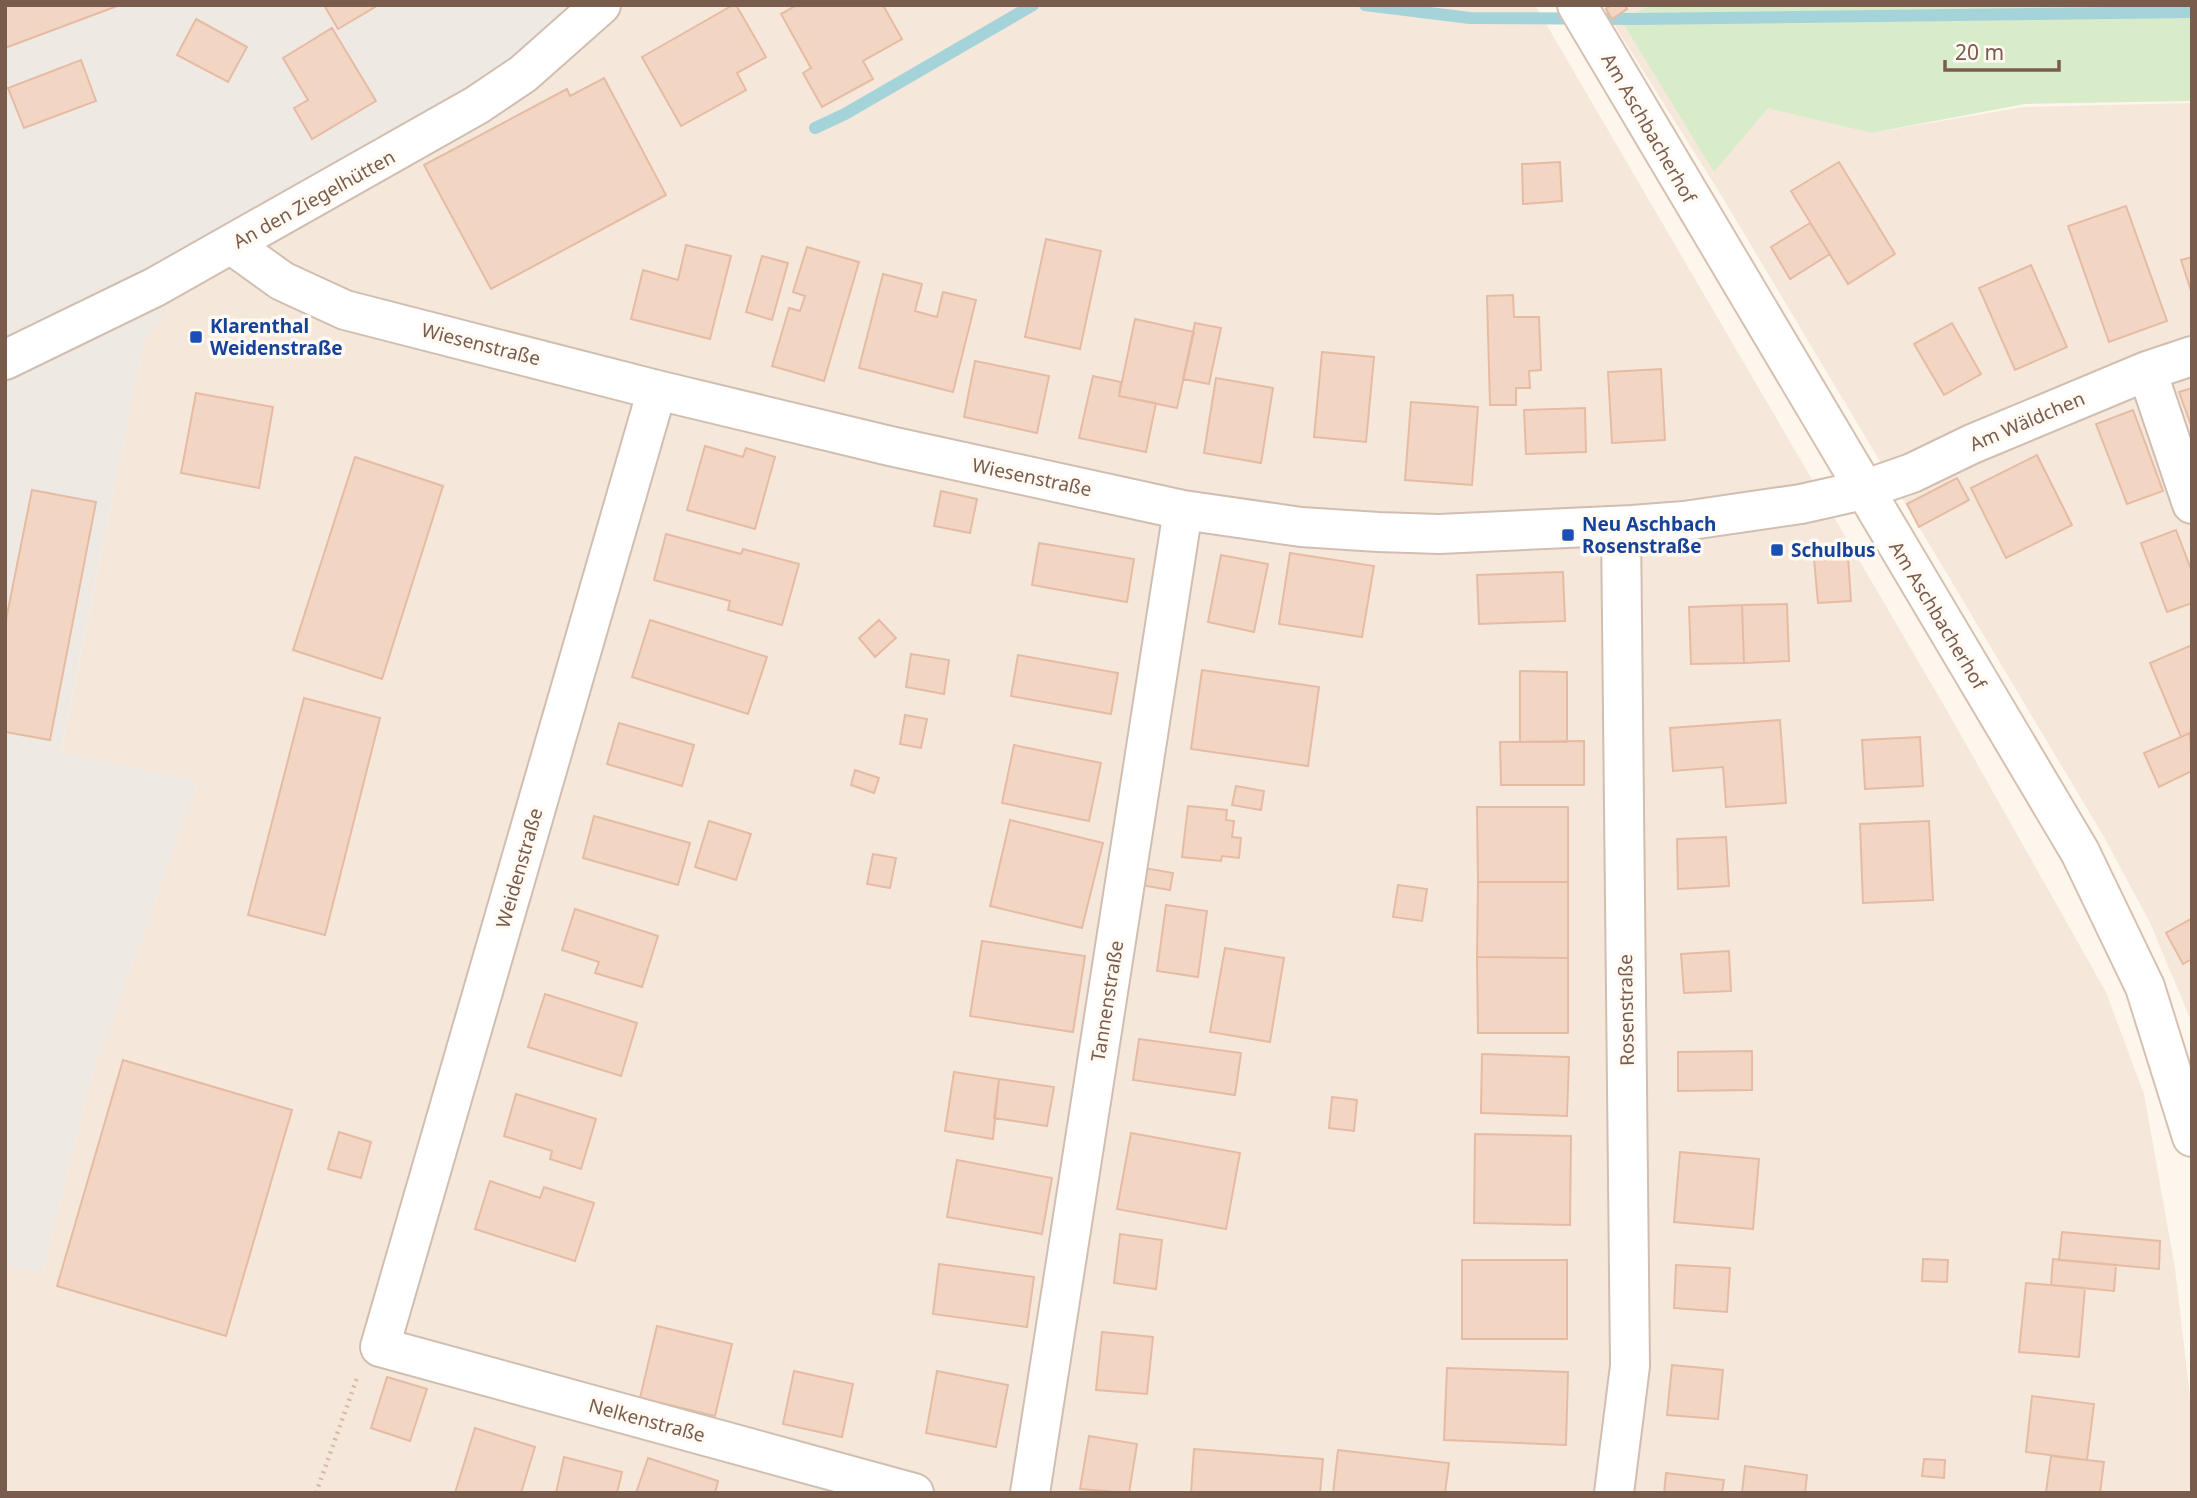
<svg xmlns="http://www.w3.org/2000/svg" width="2197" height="1498" font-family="'Noto Sans',sans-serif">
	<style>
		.residential { fill: #f5e8da }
		.industrial { fill: #efe9e4 }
		.green { fill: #d8ecc9 }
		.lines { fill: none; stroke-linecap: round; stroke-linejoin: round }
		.stream { stroke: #a5d3da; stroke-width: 12 }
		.building { fill: #f3d5c3; stroke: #e6bba3; stroke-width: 2 }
		.street-casing { stroke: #d1beb0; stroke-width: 42 }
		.secondary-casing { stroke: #d6c0b0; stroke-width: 42 }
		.path { stroke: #d9b8a5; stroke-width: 4.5; stroke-dasharray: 2 5; stroke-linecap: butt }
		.street { stroke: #fff; stroke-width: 38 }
		.secondary { stroke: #fff; stroke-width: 38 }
		.transit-dot { fill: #1a4fb4; stroke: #fffaf3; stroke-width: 2.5 }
		.labels { text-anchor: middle; stroke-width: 7; stroke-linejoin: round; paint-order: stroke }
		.street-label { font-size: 19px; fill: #7a5c4d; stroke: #fffaf3 }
		.transit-label { font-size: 19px; font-weight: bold; fill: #164399; stroke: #fffaf3; text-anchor: start }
	</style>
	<rect width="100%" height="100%" fill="#fdf6ec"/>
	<path class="residential" d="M573,5H1535L1949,714L2106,992L2144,1094L2175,1268L2192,1414V1493H5V1265L42,1274L90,1083L198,781L61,753L143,345L224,225L353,155Z
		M1602,5H1651L1622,20L1768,107L1871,133L2023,107L2192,103V1023L2150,923L2104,837L1721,195Z"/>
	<path class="industrial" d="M5,5H573L539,39L469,89L224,225L143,345L61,752L198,781L90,1083L42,1274L5,1265Z"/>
	<path class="green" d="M1651,5H2192V101L2025,104L1871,133L1768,108L1714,172L1621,20Z"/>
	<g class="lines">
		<path class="stream" d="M1365,5L1470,18L1638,19L2192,12
			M815,128L845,114L1033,5"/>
	</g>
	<path class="building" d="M5,5H120L5,48Z
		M324,5H374L375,7L338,29Z
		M733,5H736L766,57L737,73L746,90L681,126L642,57Z
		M797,5H883L902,39L863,61L873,79L822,107L803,73L811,68L781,14Z
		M1611,5H1625L1627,9L1612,19L1606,9Z
		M196,19L247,47L228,82L177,55Z
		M332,28L376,101L312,139L294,108L308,100L283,58Z
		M81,60L96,101L24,128L8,88Z
		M604,78L666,195L491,289L424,165L567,89L570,96Z
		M1560,162L1562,201L1523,204L1522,164Z
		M1839,162L1895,254L1848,284L1791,191Z
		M2126,206L2167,321L2109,342L2068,226Z
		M1810,223L1830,254L1790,279L1771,247Z
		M1046,239L1101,251L1080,349L1025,337Z
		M686,245L731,256L710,339L631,319L643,270L678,280Z
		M807,247L859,262L824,381L772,366L789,308L800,311L805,296L793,292Z
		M762,256L788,263L772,320L746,312Z
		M2192,257V294L2181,260Z
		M2031,265L2067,347L2015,370L1979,288Z
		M883,274L922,284L915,311L937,317L943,292L976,300L953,392L859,368Z
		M1513,295L1514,317H1539L1541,370L1529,371L1530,388H1516V405H1490L1487,296Z
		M1135,319L1194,332L1177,408L1119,396Z
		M1195,323L1221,328L1209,384L1183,379Z
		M1952,323L1981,374L1944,395L1914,344Z
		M1322,352L1374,357L1366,442L1314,437Z
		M975,361L1049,376L1037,433L964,417Z
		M1661,369L1665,440L1612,443L1608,372Z
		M1093,376L1121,382L1119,396L1156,403L1146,452L1079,438Z
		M1216,378L1273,388L1261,463L1204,453Z
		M2192,388V428L2179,392Z
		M196,393L273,407L259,488L181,473Z
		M1411,402L1478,407L1472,485L1405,480Z
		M1585,408L1586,452L1526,454L1524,410Z
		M2133,410L2163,491L2127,504L2096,424Z
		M705,446L743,457L746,448L775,457L755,529L687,510Z
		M2037,455L2072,525L2006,558L1971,488Z
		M355,457L443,486L382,679L293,650Z
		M1957,478L1969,500L1919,527L1907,504Z
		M32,490L96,502L50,740L5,732V625Z
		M941,491L977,499L970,533L934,526Z
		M2176,530L2192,572V603L2167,612L2141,543Z
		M666,534L741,554L743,549L799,564L782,625L728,610L730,601L654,580Z
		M1039,543L1134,559L1127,602L1032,585Z
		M1290,553L1374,566L1362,637L1279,624Z
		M1221,555L1268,564L1254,632L1208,622Z
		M1848,556L1851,601L1818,603L1814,559Z
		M1563,572L1565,621L1479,624L1477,575Z
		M1787,604L1789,661L1744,663L1742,605Z
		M1742,605L1744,663L1691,664L1689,607Z
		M650,620L767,657L748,714L632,677Z
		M879,620L896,638L875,657L859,638Z
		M2192,645V732L2181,737L2150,663Z
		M911,654L949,660L944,694L906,687Z
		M1018,655L1118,673L1111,714L1011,696Z
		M1202,670L1319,687L1308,766L1191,749Z
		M1520,671L1567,672V742H1520Z
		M304,698L380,718L325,935L248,915Z
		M905,715L927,719L921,748L900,744Z
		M1780,720L1786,803L1726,807L1723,767L1673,771L1670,728Z
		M619,723L694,745L682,786L607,764Z
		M2190,733L2192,771L2159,787L2144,753Z
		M1920,737L1923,786L1865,789L1862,740Z
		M1584,741V785H1501L1500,742Z
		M1014,745L1101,763L1089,821L1002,803Z
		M855,770L879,778L874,793L851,785Z
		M1236,786L1264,791L1261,810L1232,805Z
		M1188,806L1227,810L1226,820L1234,821L1232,837L1241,838L1239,858L1222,856L1221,861L1182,857Z
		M1477,807H1568V882H1478Z
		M594,816L690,843L678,885L583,858Z
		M1010,820L1103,843L1082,928L990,906Z
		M709,821L751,834L736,880L695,867Z
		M1929,821L1933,900L1863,903L1860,824Z
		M1726,837L1729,886L1678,889L1677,839Z
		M873,854L896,858L890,888L867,884Z
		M1144,868L1173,873L1170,890L1141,885Z
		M1478,882H1568V958L1477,957Z
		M1398,885L1427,889L1422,921L1393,917Z
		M1166,905L1207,911L1198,977L1157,971Z
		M575,909L658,936L642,987L595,973L599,962L562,950Z
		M2191,919L2192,959L2183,964L2166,933Z
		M982,941L1085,956L1073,1032L970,1016Z
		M1225,948L1284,958L1270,1042L1210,1032Z
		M1729,951L1731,991L1684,993L1681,954Z
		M1477,957L1568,958V1033H1478Z
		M545,994L637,1023L621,1076L528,1047Z
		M1139,1039L1241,1053L1235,1095L1133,1080Z
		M1752,1051V1090L1678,1091V1052Z
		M1482,1054L1569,1057L1567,1116L1481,1113Z
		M123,1060L292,1110L226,1336L57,1286Z
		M954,1072L999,1079L993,1139L945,1131Z
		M999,1079L1054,1087L1047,1126L994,1118Z
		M516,1094L596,1119L581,1169L550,1159L552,1151L504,1136Z
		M1332,1097L1357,1100L1354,1131L1329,1128Z
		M339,1132L371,1142L361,1178L328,1169Z
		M1131,1133L1240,1153L1226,1229L1117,1209Z
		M1475,1134L1571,1136L1570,1225L1474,1223Z
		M1680,1152L1759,1159L1753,1229L1674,1222Z
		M957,1160L1052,1178L1042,1234L947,1217Z
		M490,1181L540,1198L544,1187L594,1203L575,1261L475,1229Z
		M2062,1232L2160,1241L2159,1269L2059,1260Z
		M1120,1234L1162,1240L1156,1289L1114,1283Z
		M1923,1259L1948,1260L1947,1282L1922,1281Z
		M2053,1259L2116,1265L2114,1291L2051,1285Z
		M1462,1260H1567V1339H1462Z
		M939,1264L1034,1277L1027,1327L933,1314Z
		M1676,1265L1730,1268L1727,1312L1674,1308Z
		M2026,1283L2085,1288L2079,1357L2019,1352Z
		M657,1326L732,1344L715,1416L640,1398Z
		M1102,1332L1153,1337L1147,1394L1096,1390Z
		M1672,1365L1723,1370L1718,1419L1667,1415Z
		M1447,1368L1568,1372L1566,1445L1444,1440Z
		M794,1371L853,1384L842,1437L783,1424Z
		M937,1371L1008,1385L996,1447L926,1433Z
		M387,1377L427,1389L410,1441L371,1428Z
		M2032,1396L2094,1404L2087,1460L2026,1452Z
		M475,1428L535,1447L521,1493H455Z
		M1089,1436L1137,1444L1129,1493L1080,1489Z
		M1194,1449L1323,1459L1320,1493H1191Z
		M1338,1450L1449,1463L1445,1493H1333Z
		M2051,1456L2104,1462L2100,1493L2046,1492Z
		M564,1457L622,1472L617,1493H556Z
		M648,1458L718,1481L715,1493H636Z
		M1924,1459L1945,1460L1944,1478L1922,1476Z
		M1745,1466L1807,1475L1805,1493H1742Z
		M1666,1473L1724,1480L1722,1493H1664Z"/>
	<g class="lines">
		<g class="street-casing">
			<path id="street" d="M232,245L282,281L345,310L657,390L890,446L1183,510L1301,527L1378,532L1439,534L1632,525L1684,521L1801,504L1863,490L1912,473L1972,444L2147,371L2192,356
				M5,360L155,287L477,105L523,74L601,5
				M2147,371L2192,504
				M657,390L380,1347L914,1493
				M1030,1493L1183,510
				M1614,1493L1630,1366L1621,526"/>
		</g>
		<g class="secondary-casing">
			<path id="secondary" d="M1577,5L2080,852L2145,987L2192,1137"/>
		</g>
		<path class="path" d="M316,1493L357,1378"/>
		<use href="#street" class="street"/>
		<use href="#secondary" class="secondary"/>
	</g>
	<g class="transit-dot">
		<rect x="189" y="330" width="14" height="14" rx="3.5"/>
		<rect x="1561" y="528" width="14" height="14" rx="3.5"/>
		<rect x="1770" y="543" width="14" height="14" rx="3.5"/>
	</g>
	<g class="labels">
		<g class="street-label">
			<text transform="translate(1649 128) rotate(60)" y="7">Am Aschbacherhof</text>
			<text transform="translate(314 199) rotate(-29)" y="7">An den Ziegelhütten</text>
			<text transform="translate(481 344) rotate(14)" y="7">Wiesenstraße</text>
			<text transform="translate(2027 421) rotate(-23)" y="7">Am Wäldchen</text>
			<text transform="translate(1032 477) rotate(12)" y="7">Wiesenstraße</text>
			<text transform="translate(1938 615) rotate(59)" y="7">Am Aschbacherhof</text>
			<text transform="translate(519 868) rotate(-74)" y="7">Weidenstraße</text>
			<text transform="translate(1107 1001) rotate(-81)" y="7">Tannenstraße</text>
			<text transform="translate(1626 1010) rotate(-91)" y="7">Rosenstraße</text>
			<text transform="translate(647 1420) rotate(15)" y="7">Nelkenstraße</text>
		</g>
		<g class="transit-label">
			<text x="210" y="333">Klarenthal<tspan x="210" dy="22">Weidenstraße</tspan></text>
			<text x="1582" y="531">Neu Aschbach<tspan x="1582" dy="22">Rosenstraße</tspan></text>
			<text x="1791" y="557">Schulbus</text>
		</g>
	</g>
	<rect width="2197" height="1498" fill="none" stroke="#7a5c4d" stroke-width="14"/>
	<path d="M1945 60v10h114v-10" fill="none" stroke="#7a5c4d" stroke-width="3.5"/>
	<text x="1955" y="60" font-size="21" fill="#7a5c4d" stroke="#fffaf3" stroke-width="5" paint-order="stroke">20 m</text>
</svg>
